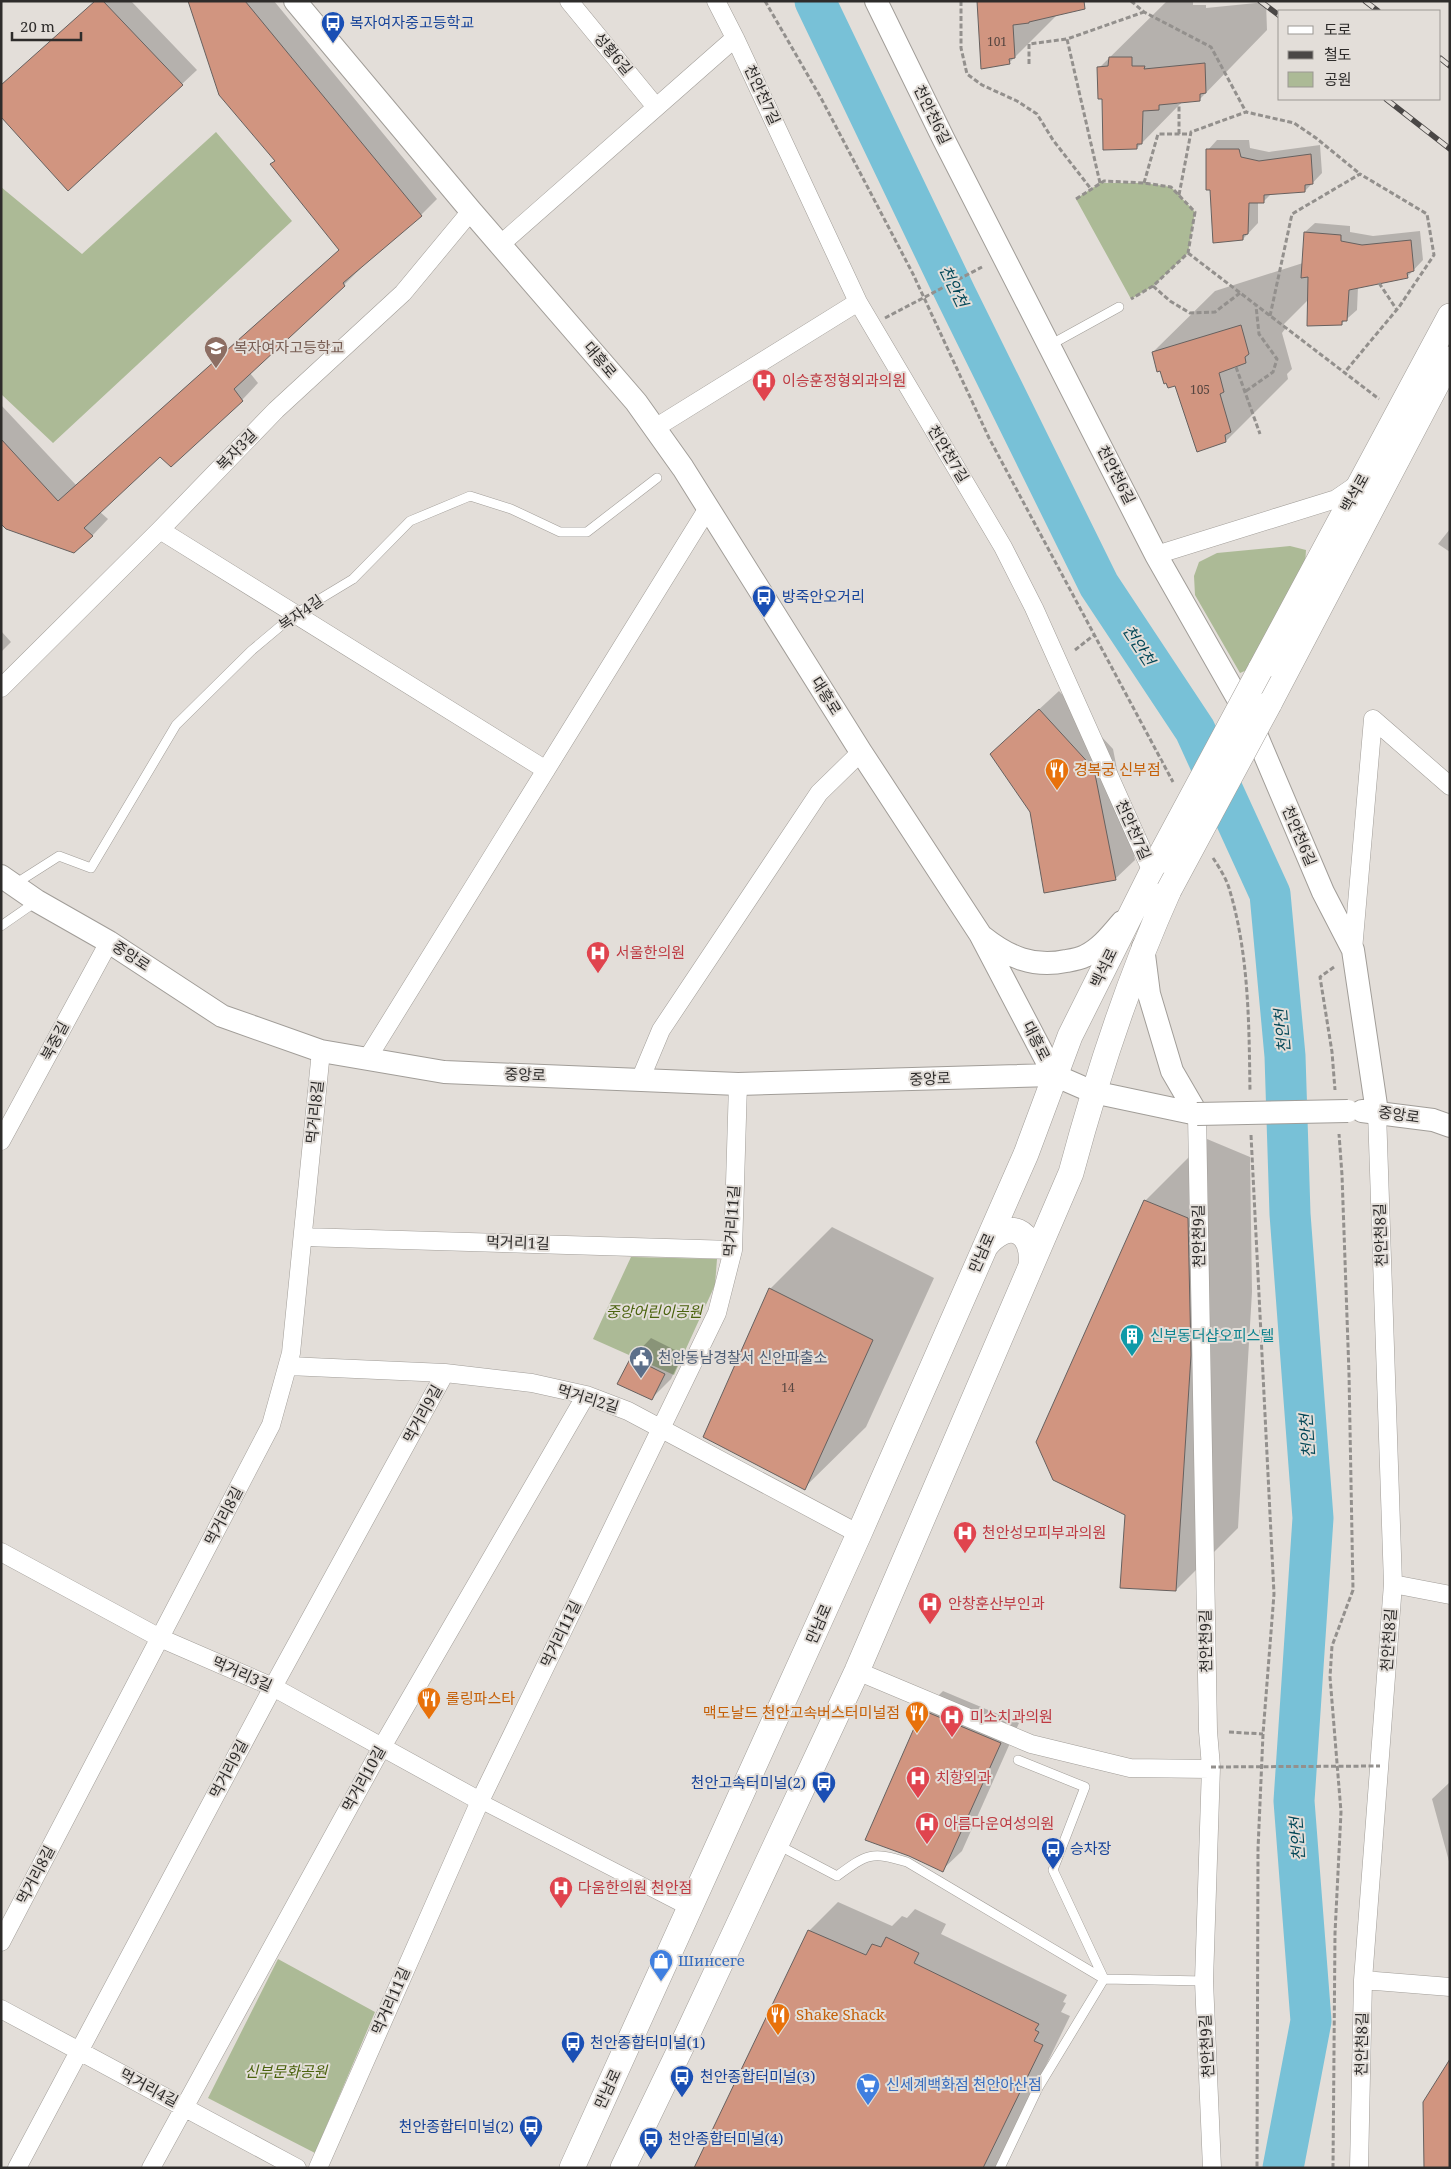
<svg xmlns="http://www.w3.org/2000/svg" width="1451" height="2169" font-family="'Noto Serif','Noto Sans KR',serif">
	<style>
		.green { fill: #acba96 }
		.shadow { fill: #0003 }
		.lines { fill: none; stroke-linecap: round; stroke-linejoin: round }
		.river { stroke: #78c1d7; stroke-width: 41 }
		.building { fill: #d19580; stroke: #67615f }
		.service-casing { stroke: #a19d98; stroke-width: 10 }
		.pedestrian-casing { stroke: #a19d98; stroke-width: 15 }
		.minor-casing { stroke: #a19d98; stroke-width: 19 }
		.tertiary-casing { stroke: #a19d98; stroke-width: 24 }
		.secondary-casing { stroke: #a19d98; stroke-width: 26 }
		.path { stroke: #93908d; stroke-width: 3; stroke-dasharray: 5 2.5; stroke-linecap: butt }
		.service { stroke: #fff; stroke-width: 9 }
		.pedestrian { stroke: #fff; stroke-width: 14 }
		.minor { stroke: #fff; stroke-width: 18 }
		.tertiary { stroke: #fff; stroke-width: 22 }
		.secondary { stroke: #fff; stroke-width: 25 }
		.rail-casing { stroke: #4a4746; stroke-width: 5.5 }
		.rail { stroke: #e3ded9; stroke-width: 4; stroke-dasharray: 11; stroke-linecap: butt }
		.tertiary-bridge-casing { stroke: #a19d98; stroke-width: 24; stroke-linecap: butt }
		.secondary-bridge-casing { stroke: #a19d98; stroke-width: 26; stroke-linecap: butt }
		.path-bridge { stroke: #93908d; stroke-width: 3; stroke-dasharray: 5 2.5; stroke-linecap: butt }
		.tertiary-bridge { stroke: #fff; stroke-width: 22 }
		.secondary-bridge { stroke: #fff; stroke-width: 25 }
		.labels { text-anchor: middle; stroke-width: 4; stroke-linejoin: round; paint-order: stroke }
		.number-label { font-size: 12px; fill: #574640 }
		.transit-label { font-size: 15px; fill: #164399; stroke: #e3ded9; text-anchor: start }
		.street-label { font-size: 15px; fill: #2e2c2b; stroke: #e3ded9 }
		.education-label { font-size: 15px; fill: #785e54; stroke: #e3ded9; text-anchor: start }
		.health-label { font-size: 15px; fill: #be3a42; stroke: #e3ded9; text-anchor: start }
		.food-label { font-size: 15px; fill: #c56008; stroke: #e3ded9; text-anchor: start }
		.park-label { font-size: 15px; font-style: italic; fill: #4a620d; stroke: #e3ded9 }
		.culture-label { font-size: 15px; fill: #0d838f; stroke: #e3ded9; text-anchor: start }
		.service-label { font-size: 15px; fill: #4e5e75; stroke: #e3ded9; text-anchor: start }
		.shop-label { font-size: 15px; fill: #366cbe; stroke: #e3ded9; text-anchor: start }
		.water-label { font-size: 16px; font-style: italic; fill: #054858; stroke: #e3ded9 }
	</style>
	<rect width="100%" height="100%" fill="#e3ded9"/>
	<path class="green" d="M216,132L292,221L53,443L1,394V187L82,254Z
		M1100,183H1144L1171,187L1195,212L1188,253L1153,286L1131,299L1076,199Z
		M1290,546L1306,550L1305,565L1247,670L1240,673L1195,595L1194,576L1199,562L1217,553Z
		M631,1257L717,1259L715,1285L674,1375L593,1339Z
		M278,1959L375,2012L315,2153L208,2098Z"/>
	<path class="shadow" d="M97,1H131L197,70L182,84Z
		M193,1H274L437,199L421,215L359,267L361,268L344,285L250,373L258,383L242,400L160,456L100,512L108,519L92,536L1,522V405L76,485L340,249L276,161Z
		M978,1L1059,13L1009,63Z
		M1167,1H1193V5H1206V8L1266,2L1267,30L1199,100L1183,101L1137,148L1103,98L1099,68Z
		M1217,140H1249L1250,148L1269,152L1320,145L1322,173L1305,191L1272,193L1263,202H1258V223L1243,239L1208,150Z
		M1315,223L1350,226V232L1373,236L1420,231L1423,260L1407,277L1358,287L1357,310L1341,324L1309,299L1284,324L1285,329L1282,333L1292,369L1287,374L1288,379L1226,441L1176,384L1153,352L1215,291L1303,263L1305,232Z
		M1450,529V552L1438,544Z
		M1,631L11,642L1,652Z
		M1059,691L1113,749L1135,860L1115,879L1031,812L1011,735Z
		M1207,1139L1250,1157L1252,1292L1238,1528L1176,1590L1145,1201Z
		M832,1227L934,1278L866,1427L804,1488L770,1289Z
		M651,1338L683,1354L671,1379L651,1399L632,1358Z
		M943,1691L1019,1723L962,1851L942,1870L909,1855L923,1711Z
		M1450,1782V1865L1432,1799Z
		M838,1902L892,1926L902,1916L907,1918L915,1909L946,1924L941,1934L1067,1995L1063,2002L1066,2003L1061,2012L1070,2016L998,2164L995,2168H695L810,1930Z"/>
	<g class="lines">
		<path class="river" d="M815,1L956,295L1099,585L1195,730L1270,894L1285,1056L1290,1214L1313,1518L1294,1801L1311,2021L1283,2168"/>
	</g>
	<path class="building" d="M95,1H103L183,85L68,191L1,117V85Z
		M188,1H245L422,216L343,283L345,286L234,389L243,401L171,467L160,457L84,528L93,536L74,553L6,529L1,524V439L58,501L339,250L270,164L275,161L219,95Z
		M977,1H1084L1085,9L1029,22V23L1013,25L1015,58L1009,59L1010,64L981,69Z
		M1109,57H1132V66H1145L1144,69L1205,63L1206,93L1200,94V101L1159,105V110L1143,111L1142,144H1137V149L1103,150L1102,99H1098L1097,67L1108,66Z
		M1206,149H1239L1241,157L1259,161L1311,154L1313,184L1305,185V192L1264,195V203H1249L1248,234L1243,235V240L1213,243L1210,190H1206Z
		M1304,232L1341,235V241L1362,245L1411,240L1414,271L1407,273L1408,278L1349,290L1347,321H1342V325L1307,326L1308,277L1301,278Z
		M1241,325L1249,354L1245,357L1246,363L1219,373L1224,392L1220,394L1231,432L1225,435L1226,442L1197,452L1175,386L1168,388L1166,383L1164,384L1160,371L1157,372L1152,352Z
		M1039,709L1094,769L1116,880L1044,893L1030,812L990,754Z
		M1144,1200L1188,1218L1191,1355L1176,1591L1120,1588L1125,1515L1053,1480L1036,1442Z
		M769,1288L873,1340L805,1490L703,1437Z
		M631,1357L665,1374L652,1400L617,1384Z
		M922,1710L1001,1743L943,1872L909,1856L865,1840Z
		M808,1930L866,1955L872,1944L881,1947L886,1937L919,1953L914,1963L1039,2024L1035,2030L1039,2032L1034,2041L1043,2045L983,2168H694Z
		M1450,2059V2168H1424L1423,2102Z"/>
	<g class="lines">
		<g class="service-casing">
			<path id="service" d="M1050,345L1119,307
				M15,884L59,856L91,868L176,725L251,651L295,614L353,579L410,521L470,496L511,509L560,532H587L657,478
				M1,926L37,901
				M1018,1760L1085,1787L1053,1870L1104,1979
				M778,1845L837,1876C867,1854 871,1851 907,1862L1104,1979L1204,1981
				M1000,2168L1038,2088L1104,1979"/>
		</g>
		<g class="pedestrian-casing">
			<path id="pedestrian" d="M480,1801L690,1909"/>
		</g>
		<g class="minor-casing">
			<path id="minor" d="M569,1L656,107
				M716,1L735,38L858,302L1003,547L1034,608L1153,874
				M501,244L735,38
				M655,428L858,302
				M160,530L546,770
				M1156,555L1336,499L1358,484
				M1,688L160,530L276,410L403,293L471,211
				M1373,719L1450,786
				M1353,950L1373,719
				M367,1059L708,508
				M640,1080L661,1030L819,793L861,752
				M1197,1114L1208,1731L1211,1767L1204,1981L1212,2168
				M1,1141L109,942
				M303,1237L733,1250
				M288,1366L445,1373L532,1383L586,1395L628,1411L859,1534
				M1,1552L160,1638L273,1687L480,1801
				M1393,1584L1450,1595
				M857,1671L1031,1744L1130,1768L1210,1769
				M1,1942L271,1425L291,1353L321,1051
				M1363,1980L1450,1987
				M1,2009L297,2168
				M17,2168L273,1687L445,1373
				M151,2168L382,1747L586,1395
				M318,2168L480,1801L717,1313L733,1250L738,1084
				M1359,2168L1363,1980L1393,1584L1377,1112"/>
		</g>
		<g class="tertiary-casing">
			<path id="tertiary" d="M295,1L471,211L636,402L683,468L861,752L980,934L1054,1075
				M876,1L944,140L1156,555L1250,720L1323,892L1353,950L1377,1112
				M1,876L37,901L109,942L222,1016L321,1051L444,1072L738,1084L1054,1075L1093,1092L1197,1114
				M983,937C1008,957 1034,968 1066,961C1072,960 1079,959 1085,956C1100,949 1111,935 1122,922
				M1143,947L1149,994L1172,1071L1197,1114
				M1362,1111L1433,1120L1450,1126"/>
		</g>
		<g class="secondary-casing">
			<path id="secondary" d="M1260,670L1450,316
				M1269,704L1450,359
				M985,1247C1008,1217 1035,1230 1031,1266
				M572,2168L859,1534L1026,1154L1070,1036L1157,862
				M623,2168L687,2035L857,1671L1071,1173C1097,1076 1128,981 1169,890"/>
		</g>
		<path class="path" d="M765,1L821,98L913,274L989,438L1173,782
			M961,1V48L967,74L982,85L1017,101L1037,114L1053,140L1091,189
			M1131,1L1144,12L1211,47L1246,112
			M1029,64V44L1067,39
			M1179,134V103
			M1100,183L1067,39L1144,12
			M1144,183L1158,134H1191
			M1179,195L1191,132L1246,112L1294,123L1316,138L1360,174
			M1076,199L1104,181L1144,183L1171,187L1195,212L1188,253L1153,286L1131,299
			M1188,253L1379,399
			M1379,283L1397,310
			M1153,286L1170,301L1190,313L1215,312L1240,293
			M1270,316L1292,214L1360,174L1427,214L1434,255L1399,307L1344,373
			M1236,367L1260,434
			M1246,391L1273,372L1277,359L1259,334L1256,306
			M1075,650L1094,635
			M1213,858C1219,867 1226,878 1229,888C1249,953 1249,1024 1250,1091
			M1334,967L1320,977L1332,1052L1335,1090
			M1251,1135L1274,1594L1263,1734L1258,1849L1257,2168
			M1229,1732L1263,1734
			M1333,2168L1335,1933L1341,1812L1330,1677L1332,1646L1353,1590L1349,1374L1342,1175L1339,1134"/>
		<use href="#service" class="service"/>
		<use href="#pedestrian" class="pedestrian"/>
		<use href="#minor" class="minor"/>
		<use href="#tertiary" class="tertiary"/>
		<use href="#secondary" class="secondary"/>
		<g class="rail-casing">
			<path id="rail" d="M1260,1L1280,16
				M1365,1L1378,11
				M1440,58L1450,66
				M1386,99L1450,149"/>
		</g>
		<use href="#rail" class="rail"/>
		<g class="tertiary-bridge-casing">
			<path id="tertiary-bridge" d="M1197,1114L1348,1111"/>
		</g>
		<g class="secondary-bridge-casing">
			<path id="secondary-bridge" d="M1157,862L1260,670
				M1169,890L1269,704"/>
		</g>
		<path class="path-bridge" d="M885,318L982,267
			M1211,1767L1380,1766"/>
		<use href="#tertiary-bridge" class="tertiary-bridge"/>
		<use href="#secondary-bridge" class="secondary-bridge"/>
	</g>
	<defs>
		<g id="bus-pin" transform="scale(1.25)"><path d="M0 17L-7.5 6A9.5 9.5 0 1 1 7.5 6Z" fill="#1a4fb4" stroke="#e3ded9"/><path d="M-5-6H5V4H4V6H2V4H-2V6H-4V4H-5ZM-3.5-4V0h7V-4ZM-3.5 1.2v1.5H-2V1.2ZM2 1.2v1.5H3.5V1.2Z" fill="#fff"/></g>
		<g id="school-pin" transform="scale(1.25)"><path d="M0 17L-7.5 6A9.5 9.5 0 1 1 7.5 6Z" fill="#8d6e63" stroke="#e3ded9"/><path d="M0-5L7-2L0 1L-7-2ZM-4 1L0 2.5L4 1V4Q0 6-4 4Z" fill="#fff"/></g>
		<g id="hospital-pin" transform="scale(1.25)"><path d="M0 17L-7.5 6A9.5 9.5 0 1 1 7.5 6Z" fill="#e0444e" stroke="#e3ded9"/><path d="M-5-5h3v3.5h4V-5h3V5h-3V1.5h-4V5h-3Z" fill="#fff"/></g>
		<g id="restaurant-pin" transform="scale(1.25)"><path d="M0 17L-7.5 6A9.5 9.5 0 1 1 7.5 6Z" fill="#e8710a" stroke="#e3ded9"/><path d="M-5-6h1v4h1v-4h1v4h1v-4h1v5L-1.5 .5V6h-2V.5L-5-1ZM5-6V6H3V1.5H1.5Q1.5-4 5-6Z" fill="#fff"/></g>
		<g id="building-pin" transform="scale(1.25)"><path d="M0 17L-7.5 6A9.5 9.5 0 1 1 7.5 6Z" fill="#0f9aa8" stroke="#e3ded9"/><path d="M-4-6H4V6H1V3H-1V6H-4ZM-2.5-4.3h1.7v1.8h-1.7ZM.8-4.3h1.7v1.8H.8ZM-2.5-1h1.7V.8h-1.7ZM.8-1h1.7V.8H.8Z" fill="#fff"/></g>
		<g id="civic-pin" transform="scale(1.25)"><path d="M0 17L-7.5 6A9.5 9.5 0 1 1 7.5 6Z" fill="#5c6f8a" stroke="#e3ded9"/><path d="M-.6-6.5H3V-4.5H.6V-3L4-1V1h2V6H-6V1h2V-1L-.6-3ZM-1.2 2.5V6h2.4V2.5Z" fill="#fff"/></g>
		<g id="shop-pin" transform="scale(1.25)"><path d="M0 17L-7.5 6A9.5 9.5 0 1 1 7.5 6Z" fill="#3f7fe0" stroke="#e3ded9"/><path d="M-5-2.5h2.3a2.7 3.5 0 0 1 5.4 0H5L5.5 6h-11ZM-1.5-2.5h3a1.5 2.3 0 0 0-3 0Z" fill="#fff"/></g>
		<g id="supermarket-pin" transform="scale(1.25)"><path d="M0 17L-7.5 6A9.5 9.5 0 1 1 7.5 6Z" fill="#3f7fe0" stroke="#e3ded9"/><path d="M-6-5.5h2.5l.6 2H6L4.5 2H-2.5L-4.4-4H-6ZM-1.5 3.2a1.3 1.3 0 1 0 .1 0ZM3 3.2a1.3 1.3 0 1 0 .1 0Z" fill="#fff"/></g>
	</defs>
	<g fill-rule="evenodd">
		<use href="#bus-pin" x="333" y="23"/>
		<use href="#school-pin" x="216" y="348"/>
		<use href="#hospital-pin" x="764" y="381"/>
		<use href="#bus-pin" x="764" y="597"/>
		<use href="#restaurant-pin" x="1057" y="770"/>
		<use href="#hospital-pin" x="598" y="953"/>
		<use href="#building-pin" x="1132" y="1336"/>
		<use href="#civic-pin" x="641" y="1358"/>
		<use href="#hospital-pin" x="965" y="1533"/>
		<use href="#hospital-pin" x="930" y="1604"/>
		<use href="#restaurant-pin" x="429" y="1699"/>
		<use href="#restaurant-pin" x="917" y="1713"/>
		<use href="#hospital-pin" x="952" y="1717"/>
		<use href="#hospital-pin" x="918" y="1778"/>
		<use href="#bus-pin" x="824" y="1783"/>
		<use href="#hospital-pin" x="927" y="1824"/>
		<use href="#bus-pin" x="1053" y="1849"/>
		<use href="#hospital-pin" x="561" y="1888"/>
		<use href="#shop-pin" x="661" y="1961"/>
		<use href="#restaurant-pin" x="778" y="2015"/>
		<use href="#bus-pin" x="573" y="2043"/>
		<use href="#bus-pin" x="682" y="2077"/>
		<use href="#supermarket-pin" x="868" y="2085"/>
		<use href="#bus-pin" x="531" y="2127"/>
		<use href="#bus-pin" x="651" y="2139"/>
	</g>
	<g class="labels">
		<g class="number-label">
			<text x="997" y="46">101</text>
			<text x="1200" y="394">105</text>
			<text x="788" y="1392">14</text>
		</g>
		<g class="transit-label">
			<text x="350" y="28">복자여자중고등학교</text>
			<text x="782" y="602">방죽안오거리</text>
			<text x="806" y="1788" text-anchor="end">천안고속터미널(2)</text>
			<text x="1070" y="1854">승차장</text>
			<text x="590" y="2048">천안종합터미널(1)</text>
			<text x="700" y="2082">천안종합터미널(3)</text>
			<text x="514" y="2132" text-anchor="end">천안종합터미널(2)</text>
			<text x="668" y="2144">천안종합터미널(4)</text>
		</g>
		<g class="street-label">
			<text transform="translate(613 54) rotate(50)" y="5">성황6길</text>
			<text transform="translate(762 95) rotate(65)" y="5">천안천7길</text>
			<text transform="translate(932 115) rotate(64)" y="5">천안천6길</text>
			<text transform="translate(600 360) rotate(50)" y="5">대흥로</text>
			<text transform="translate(237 450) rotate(-46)" y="5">복자3길</text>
			<text transform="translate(948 454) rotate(59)" y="5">천안천7길</text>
			<text transform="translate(1116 475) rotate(63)" y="5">천안천6길</text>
			<text transform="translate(1355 493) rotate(-61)" y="5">백석로</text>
			<text transform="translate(301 613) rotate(-35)" y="5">복자4길</text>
			<text transform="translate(826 696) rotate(58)" y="5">대흥로</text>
			<text transform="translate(1133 830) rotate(66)" y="5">천안천7길</text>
			<text transform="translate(1299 836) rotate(67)" y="5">천안천6길</text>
			<text transform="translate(131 956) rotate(33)" y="5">중앙로</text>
			<text transform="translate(1104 968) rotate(-64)" y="5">백석로</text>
			<text transform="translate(55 1041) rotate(-62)" y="5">북중길</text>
			<text transform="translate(1036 1041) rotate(63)" y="5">대흥로</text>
			<text transform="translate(525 1075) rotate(2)" y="5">중앙로</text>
			<text transform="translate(930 1079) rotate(-2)" y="5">중앙로</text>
			<text transform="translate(315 1112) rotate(-84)" y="5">먹거리8길</text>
			<text transform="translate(1399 1115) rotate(8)" y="5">중앙로</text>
			<text transform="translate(732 1221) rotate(-86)" y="5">먹거리11길</text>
			<text transform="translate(1381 1235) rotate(-92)" y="5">천안천8길</text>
			<text transform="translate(1199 1236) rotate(-91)" y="5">천안천9길</text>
			<text transform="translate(518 1243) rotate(2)" y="5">먹거리1길</text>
			<text transform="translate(982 1253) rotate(-66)" y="5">만남로</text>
			<text transform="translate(588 1399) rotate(17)" y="5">먹거리2길</text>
			<text transform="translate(423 1414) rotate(-61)" y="5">먹거리9길</text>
			<text transform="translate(224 1516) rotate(-62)" y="5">먹거리8길</text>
			<text transform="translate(819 1624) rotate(-66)" y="5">만남로</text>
			<text transform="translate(561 1634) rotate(-64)" y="5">먹거리11길</text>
			<text transform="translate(1389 1640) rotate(-86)" y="5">천안천8길</text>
			<text transform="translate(1206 1641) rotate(-91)" y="5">천안천9길</text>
			<text transform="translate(242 1674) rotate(24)" y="5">먹거리3길</text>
			<text transform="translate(229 1769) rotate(-62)" y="5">먹거리9길</text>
			<text transform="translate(364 1779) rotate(-61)" y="5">먹거리10길</text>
			<text transform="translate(36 1875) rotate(-62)" y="5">먹거리8길</text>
			<text transform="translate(391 2001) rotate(-66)" y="5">먹거리11길</text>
			<text transform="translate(1362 2044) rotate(-89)" y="5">천안천8길</text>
			<text transform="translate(1207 2046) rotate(-93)" y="5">천안천9길</text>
			<text transform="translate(149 2088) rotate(28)" y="5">먹거리4길</text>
			<text transform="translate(608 2089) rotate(-65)" y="5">만남로</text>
		</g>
		<g class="education-label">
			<text x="234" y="353">복자여자고등학교</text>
		</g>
		<g class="health-label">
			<text x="782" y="386">이승훈정형외과의원</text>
			<text x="616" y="958">서울한의원</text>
			<text x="982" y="1538">천안성모피부과의원</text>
			<text x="948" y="1609">안창훈산부인과</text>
			<text x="970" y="1722">미소치과의원</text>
			<text x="936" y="1783">치항외과</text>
			<text x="944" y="1829">아름다운여성의원</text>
			<text x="578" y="1893">다움한의원 천안점</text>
		</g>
		<g class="food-label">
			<text x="1074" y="775">경복궁 신부점</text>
			<text x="446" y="1704">롤링파스타</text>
			<text x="900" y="1718" text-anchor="end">맥도날드 천안고속버스터미널점</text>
			<text x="796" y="2020">Shake Shack</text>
		</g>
		<g class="park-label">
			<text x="654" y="1317">중앙어린이공원</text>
			<text x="286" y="2077">신부문화공원</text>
		</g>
		<g class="culture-label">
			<text x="1150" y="1341">신부동더샵오피스텔</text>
		</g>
		<g class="service-label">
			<text x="658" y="1363">천안동남경찰서 신안파출소</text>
		</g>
		<g class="shop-label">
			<text x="678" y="1966">Шинсеге</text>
			<text x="886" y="2090">신세계백화점 천안아산점</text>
		</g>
		<g class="water-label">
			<text transform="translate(954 286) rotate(64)" y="6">천안천</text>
			<text transform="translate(1139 645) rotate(57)" y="6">천안천</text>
			<text transform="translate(1282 1031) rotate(-95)" y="6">천안천</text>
			<text transform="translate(1307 1436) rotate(-94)" y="6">천안천</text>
			<text transform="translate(1297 1839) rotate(-94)" y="6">천안천</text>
		</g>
	</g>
	<rect width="1451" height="2169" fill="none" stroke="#2e2c2b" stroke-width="5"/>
	<rect x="1278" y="10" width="162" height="90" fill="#e3ded9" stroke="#9b9793"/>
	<rect x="1288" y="26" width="25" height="8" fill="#ffffff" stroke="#9b9793"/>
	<text x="1324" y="35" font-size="15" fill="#2e2c2b">도로</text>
	<rect x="1288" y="51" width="25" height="8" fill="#4a4746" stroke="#9b9793"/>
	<text x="1324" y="60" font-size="15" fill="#2e2c2b">철도</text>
	<rect x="1288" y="72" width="25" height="15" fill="#acba96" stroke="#9b9793"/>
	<text x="1324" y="85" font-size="15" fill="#2e2c2b">공원</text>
	<path d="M12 32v8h69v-8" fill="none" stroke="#2e2c2b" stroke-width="2.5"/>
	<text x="20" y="32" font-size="15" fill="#2e2c2b" stroke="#e3ded9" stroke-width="4" paint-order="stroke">20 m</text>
</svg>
